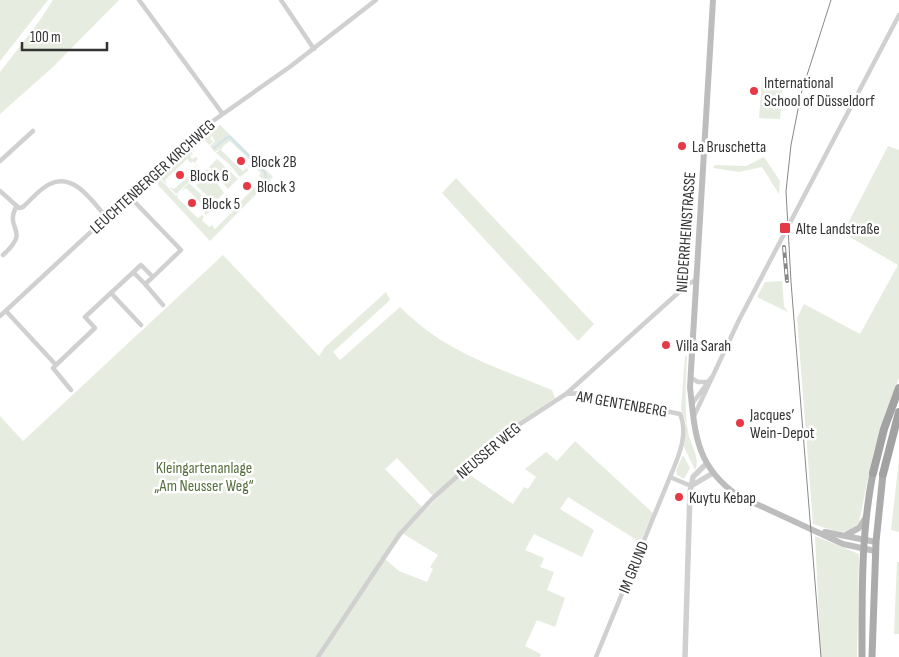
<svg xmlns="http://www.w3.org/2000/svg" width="899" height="657" font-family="'Sofia Sans Condensed',sans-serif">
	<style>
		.green { fill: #e6ecdf }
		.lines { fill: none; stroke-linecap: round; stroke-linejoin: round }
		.stream { stroke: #cfe2ee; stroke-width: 2 }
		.minor { stroke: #d0d0d0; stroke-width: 4.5 }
		.tertiary { stroke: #d0d0d0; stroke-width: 5.5 }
		.secondary { stroke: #bdbdbd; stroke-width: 6 }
		.primary { stroke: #ababab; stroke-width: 7 }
		.trunk { stroke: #a2a2a2; stroke-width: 8 }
		.tram { stroke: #888; stroke-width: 1 }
		.rail-casing { stroke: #888; stroke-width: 4 }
		.rail { stroke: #fff; stroke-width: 2; stroke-dasharray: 5.5; stroke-linecap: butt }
		.poi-dot { fill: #e63946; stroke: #fff; stroke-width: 2 }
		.labels { text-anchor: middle; stroke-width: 5; stroke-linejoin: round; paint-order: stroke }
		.poi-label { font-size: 16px; fill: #333; stroke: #fff; text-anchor: start }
		.street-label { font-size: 16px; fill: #333; stroke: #fff }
		.park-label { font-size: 16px; fill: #56703f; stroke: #fff }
	</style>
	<rect width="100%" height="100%" fill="#fff"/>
	<path class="green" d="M0,0H48L0,61Z
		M53,0H119L53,67L0,114V72L38,23Z
		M762,80L783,82L780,119L759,118Z
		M220,125L273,177L210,241L158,185V179L159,178L176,196L179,192L177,197C184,204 191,212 198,218L202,215L204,217L202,220L209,227L212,225L215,229L237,207L234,204L238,198L241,201L263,179L259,176L261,173L253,166L250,168L248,166L252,162L230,141L215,152L210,146L215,141L212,136L210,138L213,142L209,145L205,140L195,148L193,146Z
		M224,145L221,150L243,171L246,168L249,170L240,177L229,164L216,153Z
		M888,146L899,150V378L874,450L859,522C851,540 827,528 813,524L797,318L804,304L860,334L898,265L843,233Z
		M189,149L193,154L190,156L192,159L196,157L198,159L195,162L201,170L193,161L191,163L187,159L165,180L167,185L160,177Z
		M764,157L780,181L779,194L762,167L739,172L713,168L715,165L746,166Z
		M217,159L238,179L228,189L209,167Z
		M193,164L200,172L176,194L169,187L174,189C181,183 189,176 196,169Z
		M207,169L224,193L214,203L196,185L201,180L198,177Z
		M456,178L594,324L578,341L442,193Z
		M189,183L214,207L206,215L204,213L207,210C200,202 193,195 186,188L181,191Z
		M223,255L319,356L325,347L386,292L390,300L333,352L340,360L400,307C446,353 494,366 552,390L555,398L501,434L433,496L397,458L385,469L422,507L317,657H0V416L23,441Z
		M782,281L784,306L788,312L757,297L765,282Z
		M685,356H687C686,381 684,407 688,432C690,444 701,458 695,470L684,447L686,423L681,409Z
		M575,441L653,513L640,542L568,497L560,509L594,530L582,557L534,534L525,550L544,558L540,567L554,572L547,590L565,598L555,627L537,620L525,646L541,654L540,657H320L385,559L399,571L427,582L433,569L430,567L438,555L402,533L464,471L513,504L524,487L528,489L536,477L525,469L546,452L557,461Z
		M683,455L690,468L684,479L677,475L676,471Z
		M899,459V532L891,530Z
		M815,536L859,554L857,657H821Z
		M897,562H899V634H894Z"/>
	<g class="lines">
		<path class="stream" d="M214,148L229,136L265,172L266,179L270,183"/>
		<path class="minor" d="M139,0L222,113
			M281,0L314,49
			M0,161L33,131
			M0,191L19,208L23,207C31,200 40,188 50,184C74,172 93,202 106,217
			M3,255C32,229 4,231 16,207
			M134,273L145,284L153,277
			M145,284L163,305
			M111,293L141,325
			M6,311L56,365L95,328L85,317L141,265L153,277L181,250L128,195
			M0,316L203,128L291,66L376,0
			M56,365L53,368L71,390
			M691,378L698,382H707
			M567,394L580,393L680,414C689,434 678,458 670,477L691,486
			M692,404L711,378
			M694,416L739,320L899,15
			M318,657L399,535L432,499L503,435L566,394L688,284L696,280
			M596,657L670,477"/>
		<path class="tertiary" d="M691,486L713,473
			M685,657L690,492L693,477L706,464"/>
		<path class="secondary" d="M713,0L690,387C695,434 696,466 737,495L843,544L875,551
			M825,532L876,542
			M846,535L859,528L866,517"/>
		<path class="primary" d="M862,657C862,595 861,533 873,473
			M872,657L876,542L883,474"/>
		<path class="trunk" d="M873,473L884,429L899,388
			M883,474L899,412"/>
		<path class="tram" d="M821,657L791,282L786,191L791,145L801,94L831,0"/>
		<g class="rail-casing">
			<path id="rail" d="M784,247L787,281"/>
		</g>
		<use href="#rail" class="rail"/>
	</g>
	<g class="poi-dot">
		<circle cx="754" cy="91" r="5"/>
		<circle cx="682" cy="146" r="5"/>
		<circle cx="241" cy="161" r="5"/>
		<circle cx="180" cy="175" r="5"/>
		<circle cx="247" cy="186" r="5"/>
		<circle cx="192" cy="203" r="5"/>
		<rect x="779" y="222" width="12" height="12" rx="2.5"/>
		<circle cx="666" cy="345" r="5"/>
		<circle cx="740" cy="423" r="5"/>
		<circle cx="679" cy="497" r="5"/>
	</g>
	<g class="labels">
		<g class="poi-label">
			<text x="764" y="88">International<tspan x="764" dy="18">School of Düsseldorf</tspan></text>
			<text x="692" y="152">La Bruschetta</text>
			<text x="251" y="167">Block 2B</text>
			<text x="190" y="181">Block 6</text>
			<text x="257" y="192">Block 3</text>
			<text x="202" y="209">Block 5</text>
			<text x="796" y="234">Alte Landstraße</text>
			<text x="676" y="351">Villa Sarah</text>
			<text x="750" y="420">Jacques’<tspan x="750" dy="18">Wein-Depot</tspan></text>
			<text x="689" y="503">Kuytu Kebap</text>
		</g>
		<g class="street-label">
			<text transform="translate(152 176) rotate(-42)" y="6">LEUCHTENBERGER KIRCHWEG</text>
			<text transform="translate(685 232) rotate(-86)" y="6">NIEDERRHEINSTRASSE</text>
			<text transform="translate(622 403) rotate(10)" y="6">AM GENTENBERG</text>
			<text transform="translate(488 450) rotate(-40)" y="6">NEUSSER WEG</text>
			<text transform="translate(633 567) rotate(-68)" y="6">IM GRUND</text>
		</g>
		<g class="park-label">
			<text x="204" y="473">Kleingartenanlage<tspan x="204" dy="18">„Am Neusser Weg“</tspan></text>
		</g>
	</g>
	<path d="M22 42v8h85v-8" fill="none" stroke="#333333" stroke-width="2.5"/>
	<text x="30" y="42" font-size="15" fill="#333333" stroke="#ffffff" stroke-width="4" paint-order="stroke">100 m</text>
</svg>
